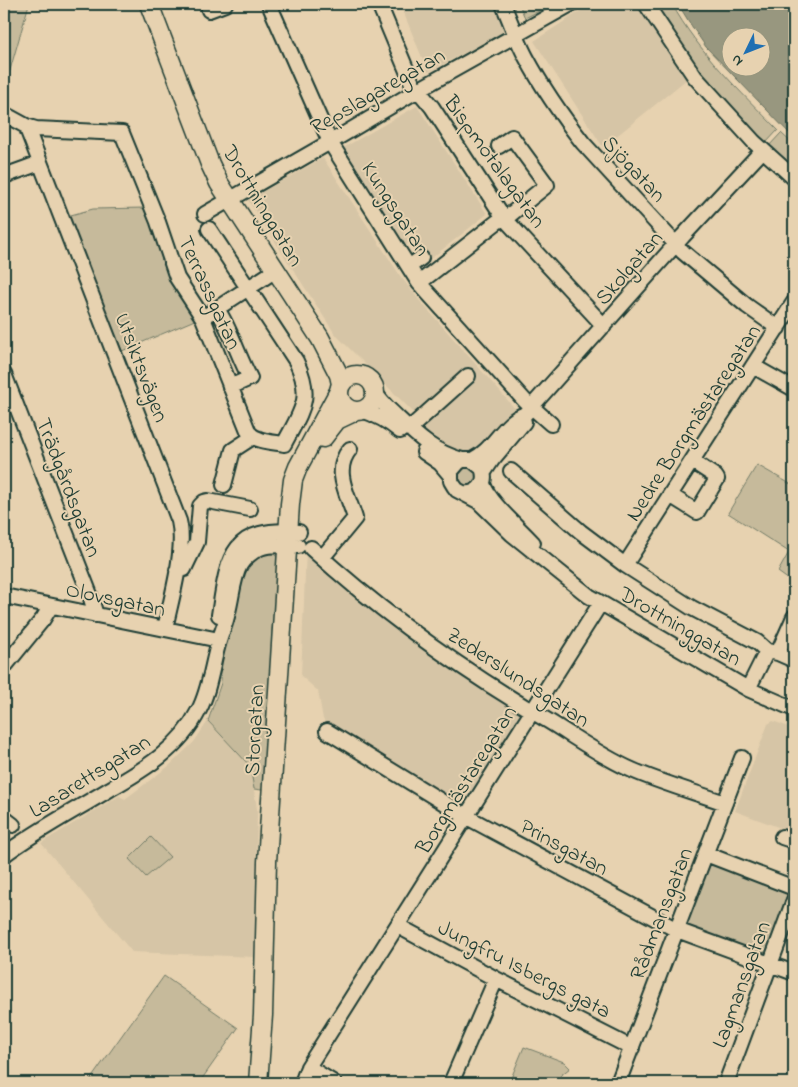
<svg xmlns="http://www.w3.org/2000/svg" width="798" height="1087" font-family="'Indie Flower',sans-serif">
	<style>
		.built { fill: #d6c5a6 }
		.green { fill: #c6ba9b; stroke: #727c68 }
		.water { fill: #98977f; stroke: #687361; fill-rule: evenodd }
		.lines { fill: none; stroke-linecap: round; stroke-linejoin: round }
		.minor-casing { stroke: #1f3d34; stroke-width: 18 }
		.major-casing { stroke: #1f3d34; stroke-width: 21 }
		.minor { stroke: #e7d2b0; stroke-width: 14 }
		.major { stroke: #e7d2b0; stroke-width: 18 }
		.labels { text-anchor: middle; stroke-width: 4; stroke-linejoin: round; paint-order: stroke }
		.street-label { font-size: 22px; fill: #1f3d34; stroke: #e7d2b0 }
	</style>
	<rect width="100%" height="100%" fill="#e7d2b0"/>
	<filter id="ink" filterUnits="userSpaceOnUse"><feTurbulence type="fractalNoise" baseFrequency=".02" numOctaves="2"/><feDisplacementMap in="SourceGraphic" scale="10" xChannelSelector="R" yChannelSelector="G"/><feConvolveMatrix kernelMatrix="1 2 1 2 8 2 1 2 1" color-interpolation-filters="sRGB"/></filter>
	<g filter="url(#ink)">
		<path class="built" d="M400,4H495L504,26V30L502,33L428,72Z
			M591,4H636L687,79L603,147L534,41Z
			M417,106L487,214L423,265L409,243L406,245L343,148Z
			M323,158L401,277L420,301L517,411L478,454L458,455L421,435L426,425L335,334L248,200Z
			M306,549L402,626L522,717L462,810L328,727L323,719L318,691L301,676Z
			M208,721L250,766L257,809L255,957L132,952L41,843L119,796L125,799L169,766L194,742Z
			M773,721L794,729V833L735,811L768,724Z"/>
		<path class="green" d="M4,4H29L4,91Z
			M519,4H553L525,18Z
			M653,4H672C698,52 740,91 778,130L765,144L697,70Z
			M781,133L794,145V171L768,147Z
			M145,208L171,280L197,319L122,351L67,216L93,209Z
			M757,465L794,486V569L789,580L778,572L789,552L728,513Z
			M458 477a10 10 0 1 1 20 0a10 10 0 1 1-20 0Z
			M265,552C274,553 277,555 280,563L272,630L273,651L269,791L254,789L250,766L208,721L221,683L222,657L238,585L248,562Z
			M151,837L170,857L146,877L129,859Z
			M710,861L791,891L765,959L685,929Z
			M164,976L238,1028L199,1083H88Z
			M524,1047L564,1062L570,1068L561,1075L558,1083H509Z"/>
		<path class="water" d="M678,4H794V138L706,47L691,25ZM730,38H760V68H730Z"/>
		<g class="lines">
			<g class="minor-casing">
				<path id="minor" d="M269,4L330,142L419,283L525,401L551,424
					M379,4L412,83L432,107L504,218L604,326
					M503,4C510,21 517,40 526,57C542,87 562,116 583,143L683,252L747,306L778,328
					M646,4L695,77L754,142L794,178
					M209,10L225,4
					M4,114L26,126L36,129L122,133L158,222L177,278L203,318L249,433C257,442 273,442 284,444C301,411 314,399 296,361L209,229
					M26,126L179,521C186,550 171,599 165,629
					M4,176L40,163
					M205,214L344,134L418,90L571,4
					M409,267L421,258
					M419,283L497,222L511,214L547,185L512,137L499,146
					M217,309C231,330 238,356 250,378L230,387
					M210,313L276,270
					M753,366L792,388
					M4,374L89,592L96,615
					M375,392C381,403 389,409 398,418C419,438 434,452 462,460
					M362,410C377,415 388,421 400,431
					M409,429L468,376
					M424,452L440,463L451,476
					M472,460C494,450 503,422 525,414L683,236L763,150
					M511,471L581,532L625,565L692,608L757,642L767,651
					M484,472L492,460L524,422
					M483,484C490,504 518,526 533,543
					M224,485L233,450L253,437
					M463,493C478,495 488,483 482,468L472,460H462L458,463L451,471V481L454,486L457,490L478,501L512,534L589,596L748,689L794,709
					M670,495L697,512L717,479L715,476L692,461
					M311,548C384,615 465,672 550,722C576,738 604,758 632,770C662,783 694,792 725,803
					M322,558L355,518C348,495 332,470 350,449
					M625,565L794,302
					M177,570L184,569L197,542L200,506L204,502L208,501L250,509
					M4,596L219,640
					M219,615C228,557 230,526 299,532
					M778,653L794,660
					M4,667L43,619L51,606
					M748,689L767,651L778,653L794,617
					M327,731L467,817L677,930L794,973
					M4,818L13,825
					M782,837L794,841
					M706,854L794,888
					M4,855C37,830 74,811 110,789C145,769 180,748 199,710C210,689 212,664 219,641C222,631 226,623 228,612C232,597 233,578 240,565C244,558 253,551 260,548C271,543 286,546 298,546
					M398,926L496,979L632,1048
					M308,1067L334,1083
					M302,1083L308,1067L600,604
					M451,1083L496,979
					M618,1083L742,758
					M726,1083L794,900"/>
			</g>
			<g class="major-casing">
				<path id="major" d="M149,4L210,164L219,183L320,338L339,375L341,384
					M339 393a18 18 0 1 1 36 0a18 18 0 1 1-36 0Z
					M323,438L337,420L356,411
					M258,1083L263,1015L267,862L290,504L293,480L298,467L339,391"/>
			</g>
			<use href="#minor" class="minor"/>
			<use href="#major" class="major"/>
		</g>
	</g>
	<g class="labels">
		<g class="street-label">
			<text transform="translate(377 90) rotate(-30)" y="8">Repslagaregatan</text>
			<text transform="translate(496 161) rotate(54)" y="8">Bispmotalagatan</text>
			<text transform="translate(635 168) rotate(47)" y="8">Sjögatan</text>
			<text transform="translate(264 205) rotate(59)" y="8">Drottninggatan</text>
			<text transform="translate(397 208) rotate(57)" y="8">Kungsgatan</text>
			<text transform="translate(628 267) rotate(-49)" y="8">Skolgatan</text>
			<text transform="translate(211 292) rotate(65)" y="8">Terrassgatan</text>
			<text transform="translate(143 367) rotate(69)" y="8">Utsiktsvägen</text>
			<text transform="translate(692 422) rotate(-57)" y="8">Nedre Borgmästaregatan</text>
			<text transform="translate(70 487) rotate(69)" y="8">Trädgårdsgatan</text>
			<text transform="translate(116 598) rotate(12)" y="8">Olovsgatan</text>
			<text transform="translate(681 625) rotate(30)" y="8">Drottninggatan</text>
			<text transform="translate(519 676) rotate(33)" y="8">Zederslundsgatan</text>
			<text transform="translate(253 730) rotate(-87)" y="8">Storgatan</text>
			<text transform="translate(89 775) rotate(-32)" y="8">Lasarettsgatan</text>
			<text transform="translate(465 779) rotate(-58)" y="8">Borgmästaregatan</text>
			<text transform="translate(565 846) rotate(28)" y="8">Prinsgatan</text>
			<text transform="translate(660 913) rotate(-69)" y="8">Rådmansgatan</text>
			<text transform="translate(525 968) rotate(27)" y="8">Jungfru Isbergs gata</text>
			<text transform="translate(740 984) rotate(-70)" y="8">Lagmansgatan</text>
		</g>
	</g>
	<rect width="798" height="1087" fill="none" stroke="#e7d2b0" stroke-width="20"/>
	<rect x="10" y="10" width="778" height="1067" fill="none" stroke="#1f3d34" stroke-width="2" filter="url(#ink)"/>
	<g transform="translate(746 52) rotate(227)"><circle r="24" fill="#e7d2b0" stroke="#97967e"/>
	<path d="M0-4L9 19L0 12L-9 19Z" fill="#1f6fb2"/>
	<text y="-8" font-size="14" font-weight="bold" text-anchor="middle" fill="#1f3d34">N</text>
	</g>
</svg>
